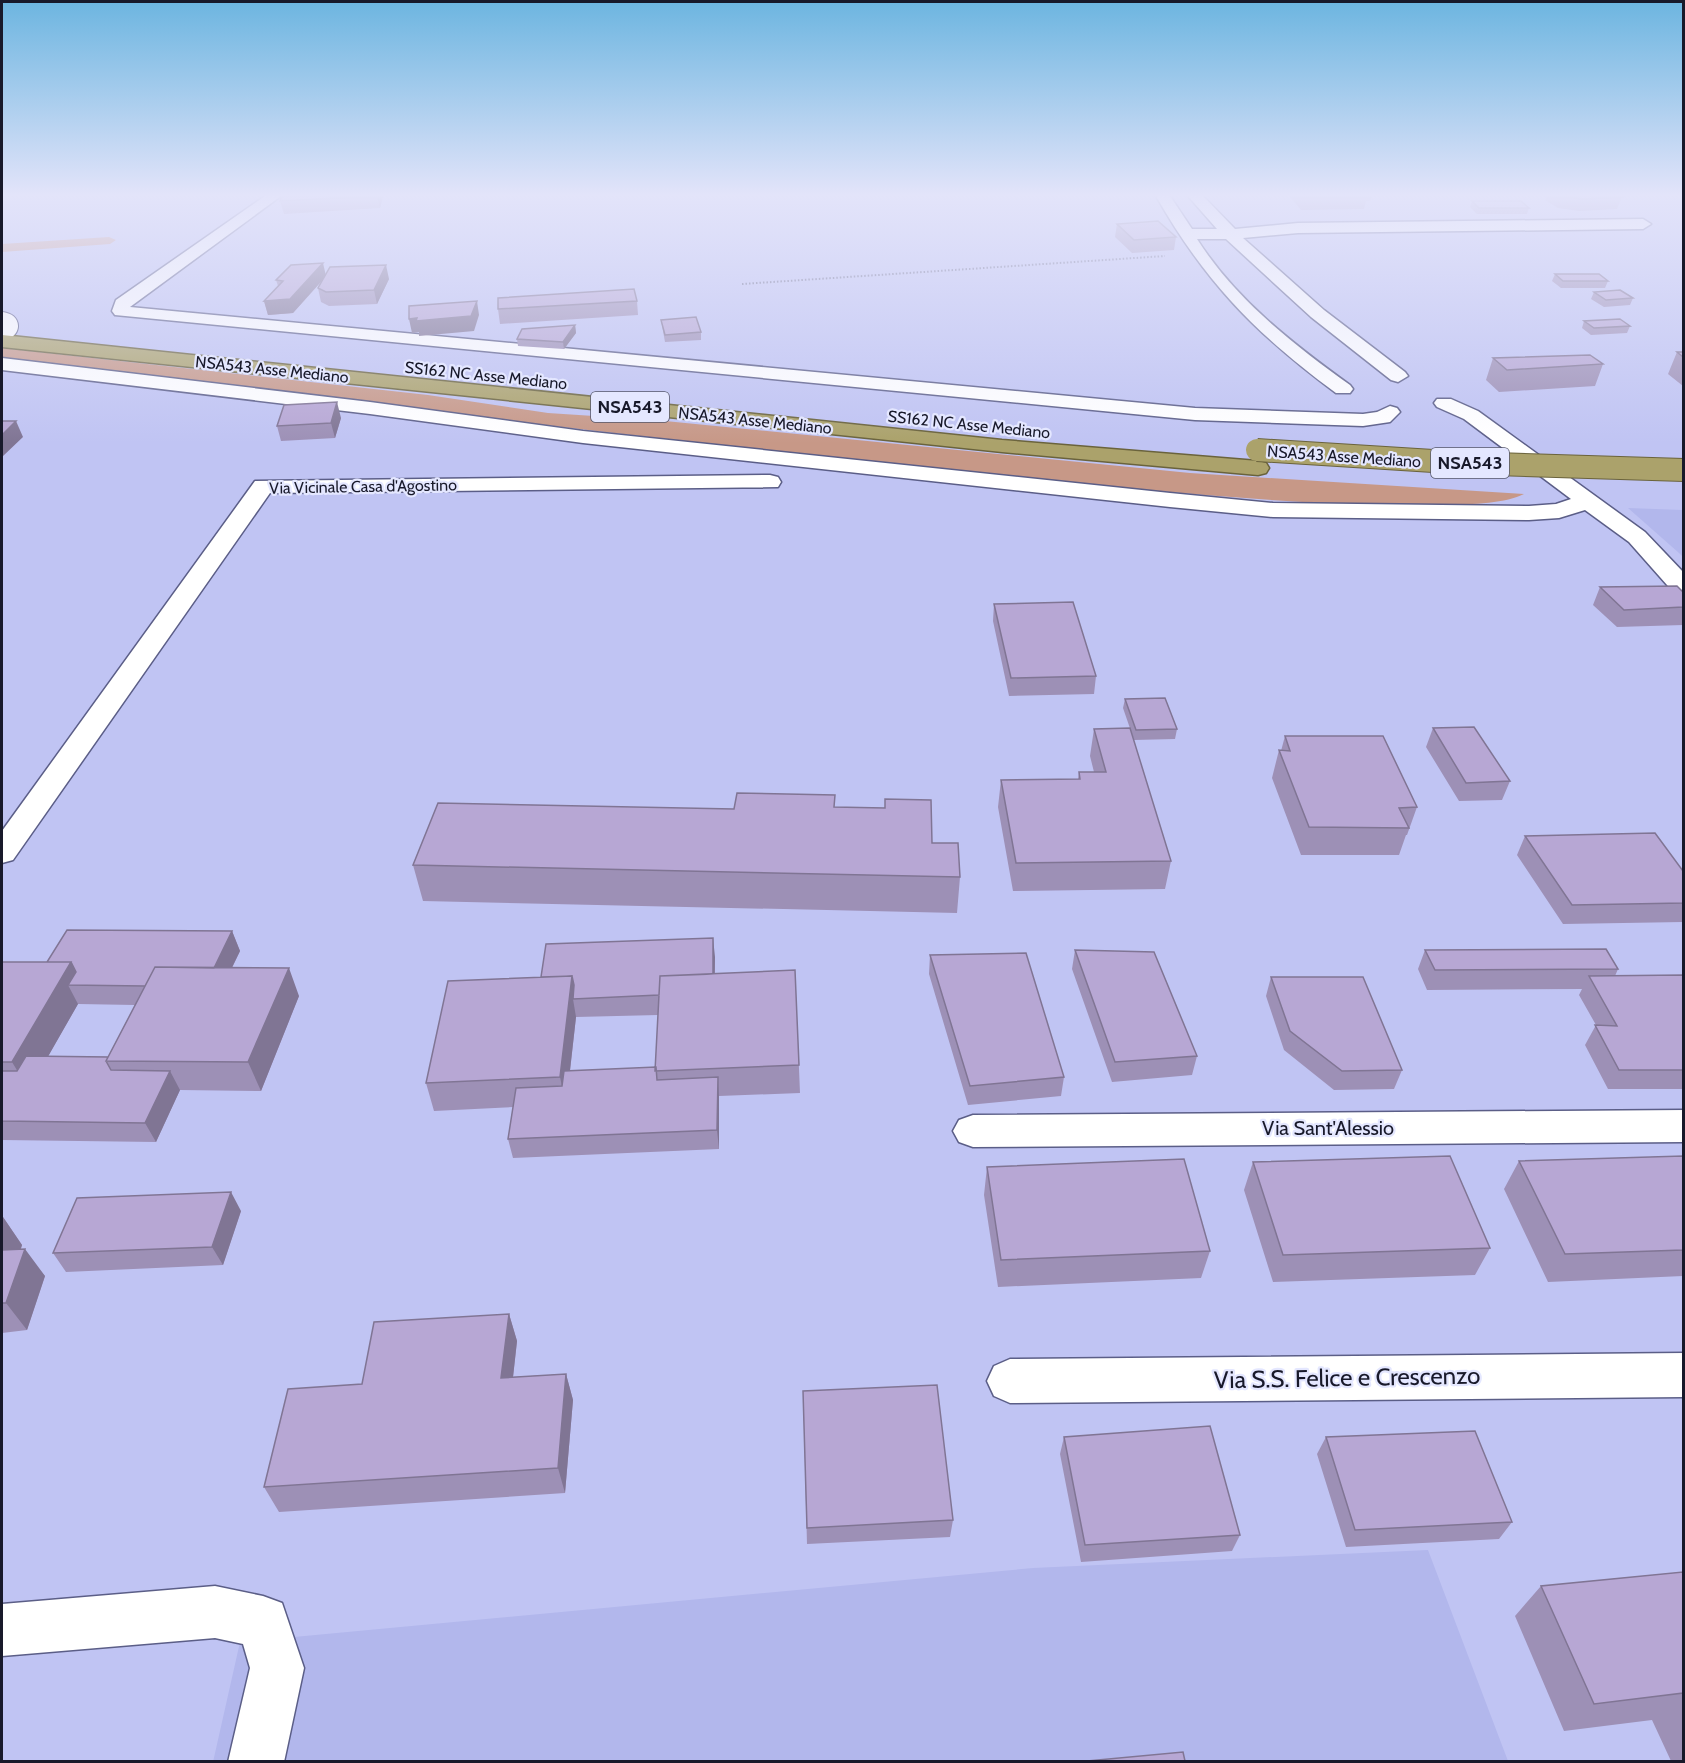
<svg xmlns="http://www.w3.org/2000/svg" width="1685" height="1763" font-family="Cabin,sans-serif">
	<style>
		.built { fill: #b2b7ec }
		.green { fill: #c79887 }
		.lines { fill: none; stroke-linecap: round; stroke-linejoin: round }
		.service-casing { stroke: #5b5e87; stroke-width: 28 }
		.minor-casing { stroke: #5b5e87; stroke-width: 3 }
		.trunk-casing { stroke: #6a633c; stroke-width: 3 }
		.path { stroke: #6c6e8e; stroke-width: 2; stroke-dasharray: 1.5 2; stroke-linecap: butt }
		.service { stroke: #fff; stroke-width: 26 }
		.minor { fill: #fff; fill-rule: evenodd }
		.trunk { fill: #aba26b; fill-rule: evenodd }
		.trunk-bridge-casing { stroke: #6a633c; stroke-width: 24; stroke-linecap: butt }
		.trunk-bridge { stroke: #aba26b; stroke-width: 22 }
		.wall { fill: #9d90b6; fill-rule: evenodd }
		.shaded-wall { fill: #807594 }
		.building { fill: #b7a7d4; stroke: #807594; stroke-width: 1.5 }
		.labels { text-anchor: middle; stroke-width: 4.5; stroke-linejoin: round; paint-order: stroke }
		.far-street-label { font-size: 16px; fill: #18192a; stroke: #e4e7ff }
		.shield { fill: #e4e7ff; stroke: #55576a; stroke-width: 1.5 }
		.shield-label { font-size: 18px; font-weight: bold; fill: #18192a }
		.street-label { font-size: 20px; fill: #18192a; stroke: #e4e7ff }
		.near-street-label { font-size: 24px; fill: #18192a; stroke: #e4e7ff }
	</style>
	<rect width="100%" height="100%" fill="#c0c4f3"/>
	<path class="built" d="M1628,508L1683,510V557L1679,553Z
		M1428,1550L1508,1761L213,1762L240,1642L1033,1568Z"/>
	<path class="green" d="M109,237L116,240L110,244L2,252V244Z
		M2,348L428,395L548,413L655,420L1190,473L1524,494C1490,511 1402,503 1362,503L1360,505C1204,498 1050,481 895,464C597,433 299,395 2,361Z"/>
	<g class="lines">
		<g class="service-casing">
			<path id="service" d="M2,325L5,326"/>
		</g>
		<g class="minor-casing">
			<path id="minor" d="M265,196H281L130,307L1195,408L1363,414L1377,412L1390,406L1397,408L1400,412L1390,422L1363,426L1195,420L115,315L112,311L116,300Z
				M1156,196H1170L1192,229H1217L1188,196H1203L1235,229L1298,223L1643,219L1651,224L1643,229L1298,233L1243,238L1324,310L1405,372L1408,376L1398,382L1391,380L1311,317L1226,239H1197C1235,299 1293,344 1350,385L1353,389L1350,393H1336C1256,334 1205,282 1156,196Z
				M2,358L370,402L583,431L1170,493L1273,503L1529,506L1556,504L1571,499L1464,419L1437,407L1434,403L1437,399H1451L1478,411L1645,532L1684,573V596L1675,594L1629,542L1585,510L1559,518L1529,520L1273,517L1170,507L583,443L370,414L2,370Z
				M770,475L778,477L781,482L778,487L270,493L13,860L2,863V831L255,481Z
				M1684,1110V1142L973,1147L959,1142L953,1131L959,1120L973,1115Z
				M1684,1353V1397L1010,1403L994,1396L987,1381L994,1366L1010,1359Z
				M215,1586L263,1596L282,1603L304,1668L284,1762H228L250,1668L243,1644L215,1638L2,1656V1604Z"/>
		</g>
		<g class="trunk-casing">
			<path id="trunk" d="M2,335L1002,440L1258,461L1266,463L1269,468L1266,473L1258,475L1002,452L2,347Z"/>
		</g>
		<path class="path" d="M742,284L1165,256"/>
		<use href="#service" class="service"/>
		<use href="#minor" class="minor"/>
		<use href="#trunk" class="trunk"/>
		<g class="trunk-bridge-casing">
			<path id="trunk-bridge" d="M1257,450L1465,463L1684,470"/>
		</g>
		<use href="#trunk-bridge" class="trunk-bridge"/>
	</g>
	<path class="wall" d="M383,196L380,208L284,214L280,201Z
		M1290,196H1372L1370,201H1366L1364,209L1301,210L1290,197Z
		M1547,196H1620L1622,197L1617,209L1579,211L1558,208L1545,200Z
		M1472,201L1529,208L1527,214H1477L1470,207Z
		M1117,224L1176,237L1174,250L1132,253L1115,237Z
		M326,274L389,279L377,304L329,306L321,302L318,288L321,282L293,313L268,315L264,301L278,286L276,280Z
		M1555,274L1608,281L1605,288H1561L1552,281Z
		M1594,292L1633,298L1630,305L1604,307L1591,299Z
		M637,301L638,315L500,324L498,309Z
		M661,320L701,332V340L665,342Z
		M1584,321L1630,326L1627,333L1591,335L1582,328Z
		M575,325L576,333L564,349L518,346L517,339Z
		M1677,352H1683V386L1668,374Z
		M1493,358L1603,364L1595,386L1499,392L1486,380Z
		M341,418L335,438L281,441L277,426Z
		M1600,587L1683,592V625L1617,627L1593,605Z
		M994,604L1096,676L1094,694L1009,696L993,621Z
		M1125,699L1177,729L1175,739L1134,740L1123,708Z
		M1433,728L1510,781L1502,800L1459,801L1426,747Z
		M1094,729L1171,861L1165,889L1013,891L998,807L1001,780L1078,779L1079,772H1094L1090,756Z
		M1285,736L1417,807L1407,835H1406L1399,855H1301L1272,778L1279,750L1281,751Z
		M836,807L885,808L932,843L960,877L957,913L423,901L413,865L734,809Z
		M1525,836L1683,871V922L1563,924L1517,855Z
		M232,931L240,951L232,968L299,996L261,1091L180,1090L156,1142L2,1140V962H47ZM78,1004L135,1005L108,1057L48,1056Z
		M1075,950L1197,1056L1192,1075L1112,1082L1072,969Z
		M1425,950L1618,969L1615,976L1683,975V1089H1608L1585,1045L1596,1025L1579,995L1582,989L1427,990L1418,969Z
		M930,955L1064,1077L1061,1096L968,1105L929,974Z
		M715,957V974L795,970L800,1093L719,1096V1149L513,1158L508,1139L513,1107L434,1111L426,1083L541,977ZM658,1015L656,1067L570,1071L576,1017Z
		M1271,977L1402,1070L1394,1089L1334,1090L1284,1050L1266,996Z
		M1683,1156V1276L1548,1282L1504,1189L1519,1161Z
		M1253,1162L1490,1248L1475,1275L1273,1282L1244,1190Z
		M987,1167L1210,1251L1201,1278L998,1287L984,1195Z
		M241,1211L223,1265L66,1272L53,1253Z
		M2,1217H3L22,1245L21,1249L45,1276L27,1330L2,1333Z
		M509,1314L517,1341L513,1377L566,1374L573,1400L565,1493L279,1512L264,1487L362,1384Z
		M803,1391L953,1520L950,1537L807,1544Z
		M1064,1437L1240,1535L1232,1551L1081,1562L1060,1454Z
		M1326,1437L1512,1522L1499,1539L1346,1547L1317,1454Z
		M1683,1572V1761H1671L1652,1720L1564,1731L1515,1616L1541,1586Z"/>
	<path class="shaded-wall" d="M377,196H383L380,208Z
		M323,263L326,276L293,313L268,315L264,301Z
		M386,265L389,279L377,304L374,290Z
		M477,301L479,315L474,331L419,336V332L412,333L409,319Z
		M575,325L576,333L564,349L563,342Z
		M337,402L341,418L335,438L331,423Z
		M16,421L23,437L2,457V435Z
		M232,931L240,951L218,996L210,977Z
		M713,938L715,957L714,1002L712,982Z
		M71,962L83,985H68L78,1004L29,1090L12,1062Z
		M289,968L299,996L261,1091L248,1062Z
		M572,976L577,998L573,999L576,1017L566,1105L560,1077Z
		M170,1071L180,1090L156,1142L145,1123Z
		M718,1077L719,1096V1149L717,1130Z
		M231,1192L241,1211L223,1265L212,1247Z
		M3,1217L22,1245L10,1279L2,1267V1220Z
		M25,1249L45,1276L27,1330L6,1303Z
		M509,1314L517,1341L510,1404L501,1378Z
		M566,1374L573,1400L565,1493L558,1468Z"/>
	<path class="building" d="M282,196H377L280,201Z
		M1302,196H1365L1367,197H1304Z
		M1561,196H1620L1622,197L1583,199Z
		M1472,201H1521L1529,208H1479Z
		M1158,221L1176,237L1134,240L1117,224Z
		M323,263L290,299L264,301L283,281L276,280L291,265Z
		M386,265L374,290L326,292L318,288L330,267Z
		M1555,274H1599L1608,281H1563Z
		M634,289L637,301L498,309V298Z
		M1620,290L1633,298L1606,300L1594,292Z
		M477,301L471,316L416,321L417,318L409,319V306Z
		M696,317L701,332L665,335L661,320Z
		M1620,319L1630,326L1594,328L1584,321Z
		M575,325L563,342L517,339L522,329Z
		M1677,352H1683V357Z
		M1590,355L1603,364L1507,370L1493,358Z
		M337,402L331,423L277,426L284,405Z
		M2,421H16L2,435Z
		M1677,586L1683,592V607L1624,610L1600,587Z
		M1073,602L1096,676L1011,678L994,604Z
		M1165,698L1177,729L1136,730L1125,699Z
		M1474,727L1510,781L1466,783L1433,728Z
		M1130,728L1171,861L1016,863L1001,780L1080,779L1079,772H1106L1094,729Z
		M1285,736H1383L1417,807L1399,808L1409,828L1309,827L1279,750L1290,751Z
		M737,793L835,795L834,807L885,808V799L931,800L932,843H958L960,877L413,865L438,803L734,809Z
		M1655,833L1683,871V903L1572,905L1525,836Z
		M67,930L232,931L214,968L155,967L145,986L68,985L76,972L71,962H47Z
		M713,938V974L660,976L659,995L573,999L574,985L572,976L541,977L546,944Z
		M1606,949L1618,969L1435,970L1425,950Z
		M1075,950L1154,952L1197,1056L1115,1062Z
		M1026,953L1064,1077L970,1086L930,955Z
		M2,962H71L12,1062H2Z
		M155,967L289,968L248,1062L106,1061Z
		M795,970L799,1065L655,1071L660,976Z
		M1683,975V1070H1619L1595,1025L1617,1026L1589,976Z
		M572,976L560,1077L426,1083L448,981Z
		M1271,977H1363L1402,1070L1342,1071L1290,1031Z
		M26,1056L108,1057L106,1061L111,1070L170,1071L145,1123L2,1121V1071H17Z
		M656,1067L657,1080L718,1077L717,1130L508,1139L516,1088L562,1086L564,1071Z
		M1450,1156L1490,1248L1283,1255L1253,1162Z
		M1683,1156V1250L1565,1254L1519,1161Z
		M1184,1159L1210,1251L1001,1260L987,1167Z
		M231,1192L212,1247L53,1253L77,1198Z
		M25,1249L6,1303H2V1250Z
		M509,1314L501,1378L566,1374L558,1468L264,1487L288,1389L362,1384L374,1322Z
		M937,1385L953,1520L807,1528L803,1391Z
		M1210,1426L1240,1535L1085,1545L1064,1437Z
		M1475,1431L1512,1522L1355,1530L1326,1437Z
		M1683,1572V1693L1594,1704L1541,1586Z
		M1183,1752L1185,1761H1087Z"/>
	<linearGradient id="sky" x2="0" y2="1"><stop stop-color="#6cb5e0"/><stop offset="0.44" stop-color="#e3e4fa"/><stop offset="1" stop-color="#e3e4fa" stop-opacity="0"/></linearGradient>
	<rect width="1685" height="443" fill="url(#sky)"/>
	<g class="labels">
		<g class="far-street-label">
			<text transform="translate(272 369) rotate(6)" y="6">NSA543 Asse Mediano</text>
			<text transform="translate(486 375) rotate(6)" y="6">SS162 NC Asse Mediano</text>
			<text transform="translate(755 420) rotate(6)" y="6">NSA543 Asse Mediano</text>
			<text transform="translate(969 424) rotate(6)" y="6">SS162 NC Asse Mediano</text>
			<text transform="translate(1344 456) rotate(4)" y="6">NSA543 Asse Mediano</text>
			<text transform="translate(363 486) rotate(-1)" y="6">Via Vicinale Casa d'Agostino</text>
		</g>
		<g class="shield">
			<rect x="591" y="392" width="78" height="30" rx="4.5"/>
			<rect x="1431" y="448" width="78" height="30" rx="4.5"/>
		</g>
		<g class="shield-label">
			<text x="630" y="413">NSA543</text>
			<text x="1470" y="469">NSA543</text>
		</g>
		<g class="street-label">
			<text x="1328" y="1135">Via Sant'Alessio</text>
		</g>
		<g class="near-street-label">
			<text transform="translate(1347 1378) rotate(-1)" y="8">Via S.S. Felice e Crescenzo</text>
		</g>
	</g>
	<rect width="1685" height="1763" fill="none" stroke="#18192a" stroke-width="6"/>
</svg>
